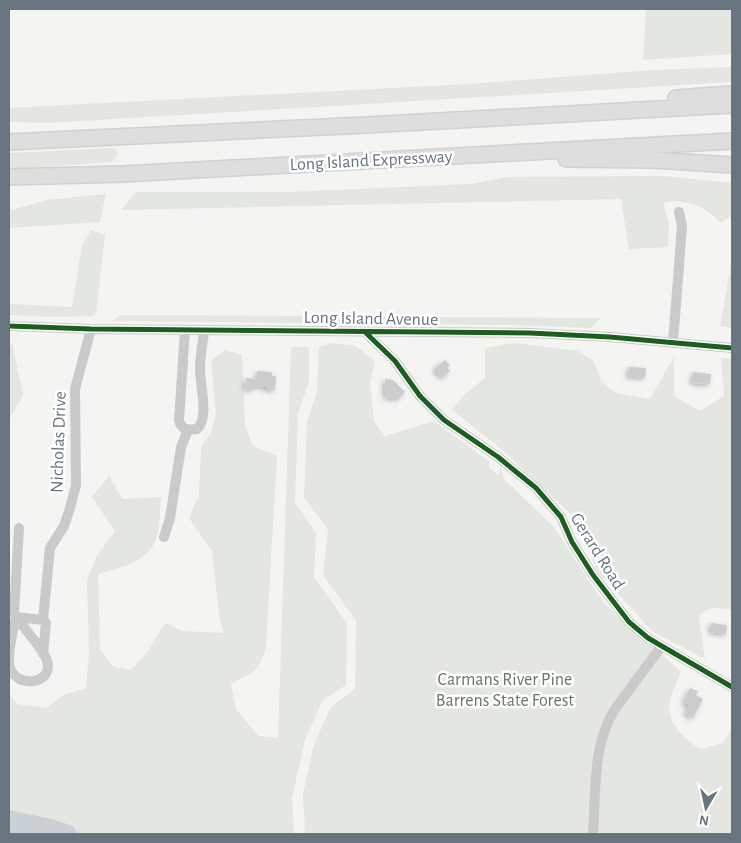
<svg xmlns="http://www.w3.org/2000/svg" width="741" height="843" font-family="'Alegreya Sans',sans-serif">
	<style>
		.green { fill: #e4e6e2 }
		.water { fill: #cad0d3 }
		.building { fill: #cccdcd; filter: url(#shadow) }
		.lines { fill: none; stroke-linecap: round; stroke-linejoin: round }
		.highway-casing { stroke: #d1d1d1; stroke-width: 18 }
		.minor { stroke: #c9caca; stroke-width: 10 }
		.highway { stroke: #dededf; stroke-width: 15 }
		.cycleway-casing { stroke: #fff; stroke-width: 8 }
		.cycleway { stroke: #1b5e20; stroke-width: 5 }
		.labels { text-anchor: middle; stroke-width: 5; stroke-linejoin: round; paint-order: stroke }
		.street-label { font-size: 18px; fill: #68747f; stroke: #fff }
		.park-label { font-size: 18px; fill: #697766; stroke: #fff }
	</style>
	<defs>
		<filter id="shadow"><feDropShadow dx="-2" dy="2" stdDeviation="2.5" flood-color="#0004"/></filter>
	</defs>
	<rect width="100%" height="100%" fill="#f4f4f3"/>
	<path class="green" d="M646,9H732V54L643,60Z
		M732,67V82L48,123L9,122V108L469,84L654,70Z
		M110,148L115,149L118,153L116,159L111,162L9,170V153Z
		M664,176L732,183V215L721,223C707,207 684,197 663,203L669,223L668,247L629,249L621,199L121,210L136,192H289L471,184L508,177Z
		M106,194L100,222L9,228V211L46,200Z
		M91,230L105,235L96,312L94,316L53,317L9,315V304L72,307L82,245Z
		M732,259V328L720,326Z
		M121,315L600,318L591,328L513,325L112,321Z
		M9,343H12L23,395L9,420Z
		M332,343L355,346L375,361L370,385L374,421L385,436L434,421L490,462L489,468L499,476L500,465L504,479L554,527L603,602L641,639L661,653L681,672C678,680 669,698 669,706C670,728 684,738 701,749L723,743L732,729V834H305L303,794L314,744L331,707L355,689L356,620L323,575L328,529L304,497L307,421L317,392L319,347Z
		M514,343L578,351L593,360L602,382L616,393L650,399L674,357V396L700,411L724,396L721,358L732,359V610C719,608 709,605 699,616L705,659L653,632L598,572L573,516L499,447L452,410L463,396L485,378V348Z
		M291,347H309V382L298,413L295,503L316,533L314,577L347,623L346,685L322,701L305,740L292,798L294,834H78L73,826L52,819L9,810V694L17,704L47,708L63,695L86,688L89,652L87,580L97,556L115,531L92,497L109,476L122,499L161,497C160,509 160,524 157,536C149,563 121,567 98,574L100,649L112,666L131,670L148,651L165,623L182,631L223,633L219,612L212,551L189,518L199,495L201,447L212,431L216,413L211,361L225,350L242,355L245,426L253,446L277,456L266,646C259,673 254,671 231,684L236,709L258,736L278,738Z"/>
	<path class="water" d="M9,810L52,819L73,826L78,834H9Z"/>
	<path class="building" d="M445,360L450,365L447,368L450,371L442,378L434,369Z
		M629,367L646,368L645,378L628,376Z
		M257,371L272,372V376H276L275,390H267V387L253,386V390L245,389L246,378L257,379Z
		M693,372L711,374L710,384L692,383Z
		M385,379L393,380L405,392L398,399L385,397L386,391H384Z
		M711,623L727,625L726,634L710,632Z
		M690,688L698,691L696,695L703,699L693,718L685,713L689,705L683,702Z"/>
	<g class="lines">
		<g class="highway-casing">
			<path id="highway" d="M676,98L732,94
				M9,142L366,125L732,105
				M566,159L653,160L732,165
				M9,177L123,174L732,141"/>
		</g>
		<path class="minor" d="M9,326L91,329L530,333L610,337L732,348
			M185,330L179,420C181,430 188,430 197,429C210,418 199,382 200,367C200,355 203,342 204,331
			M365,332L395,361L420,396L444,420L498,457L536,488L561,517L572,542L593,575L629,622L648,638L732,687
			M673,343L682,226L679,212
			M19,528L14,613L16,617C13,632 8,648 9,663C12,691 58,685 46,658C41,647 24,628 16,617L43,620L50,548L64,526L70,508L76,485L75,389L91,329
			M164,537L170,518L181,447L188,430
			M43,654L46,623L43,620
			M593,834C596,793 592,745 615,709L661,647"/>
		<use href="#highway" class="highway"/>
		<g class="cycleway-casing">
			<path id="cycleway" d="M9,326L91,329L530,333L610,337L732,348
				M365,332L395,361L420,396L444,420L498,457L536,488L561,517L572,542L593,575L629,622L648,638L732,687"/>
		</g>
		<use href="#cycleway" class="cycleway"/>
	</g>
	<g class="labels">
		<g class="street-label">
			<text transform="translate(371 160) rotate(-3)" y="6">Long Island Expressway</text>
			<text transform="translate(371 318) rotate(1)" y="6">Long Island Avenue</text>
			<text transform="translate(58 442) rotate(-88)" y="6">Nicholas Drive</text>
			<text transform="translate(598 551) rotate(58)" y="6">Gerard Road</text>
		</g>
		<g class="park-label">
			<text x="505" y="685">Carmans River Pine<tspan x="505" dy="21">Barrens State Forest</tspan></text>
		</g>
	</g>
	<rect width="741" height="843" fill="none" stroke="#68747f" stroke-width="20"/>
	<g transform="translate(706 808) rotate(189)" stroke="#ffffff" stroke-width="4" paint-order="stroke">
	<path d="M0-4L9 19L0 12L-9 19Z" fill="#68747f"/>
	<text y="-8" font-size="14" font-weight="bold" text-anchor="middle" fill="#68747f">N</text>
	</g>
</svg>
